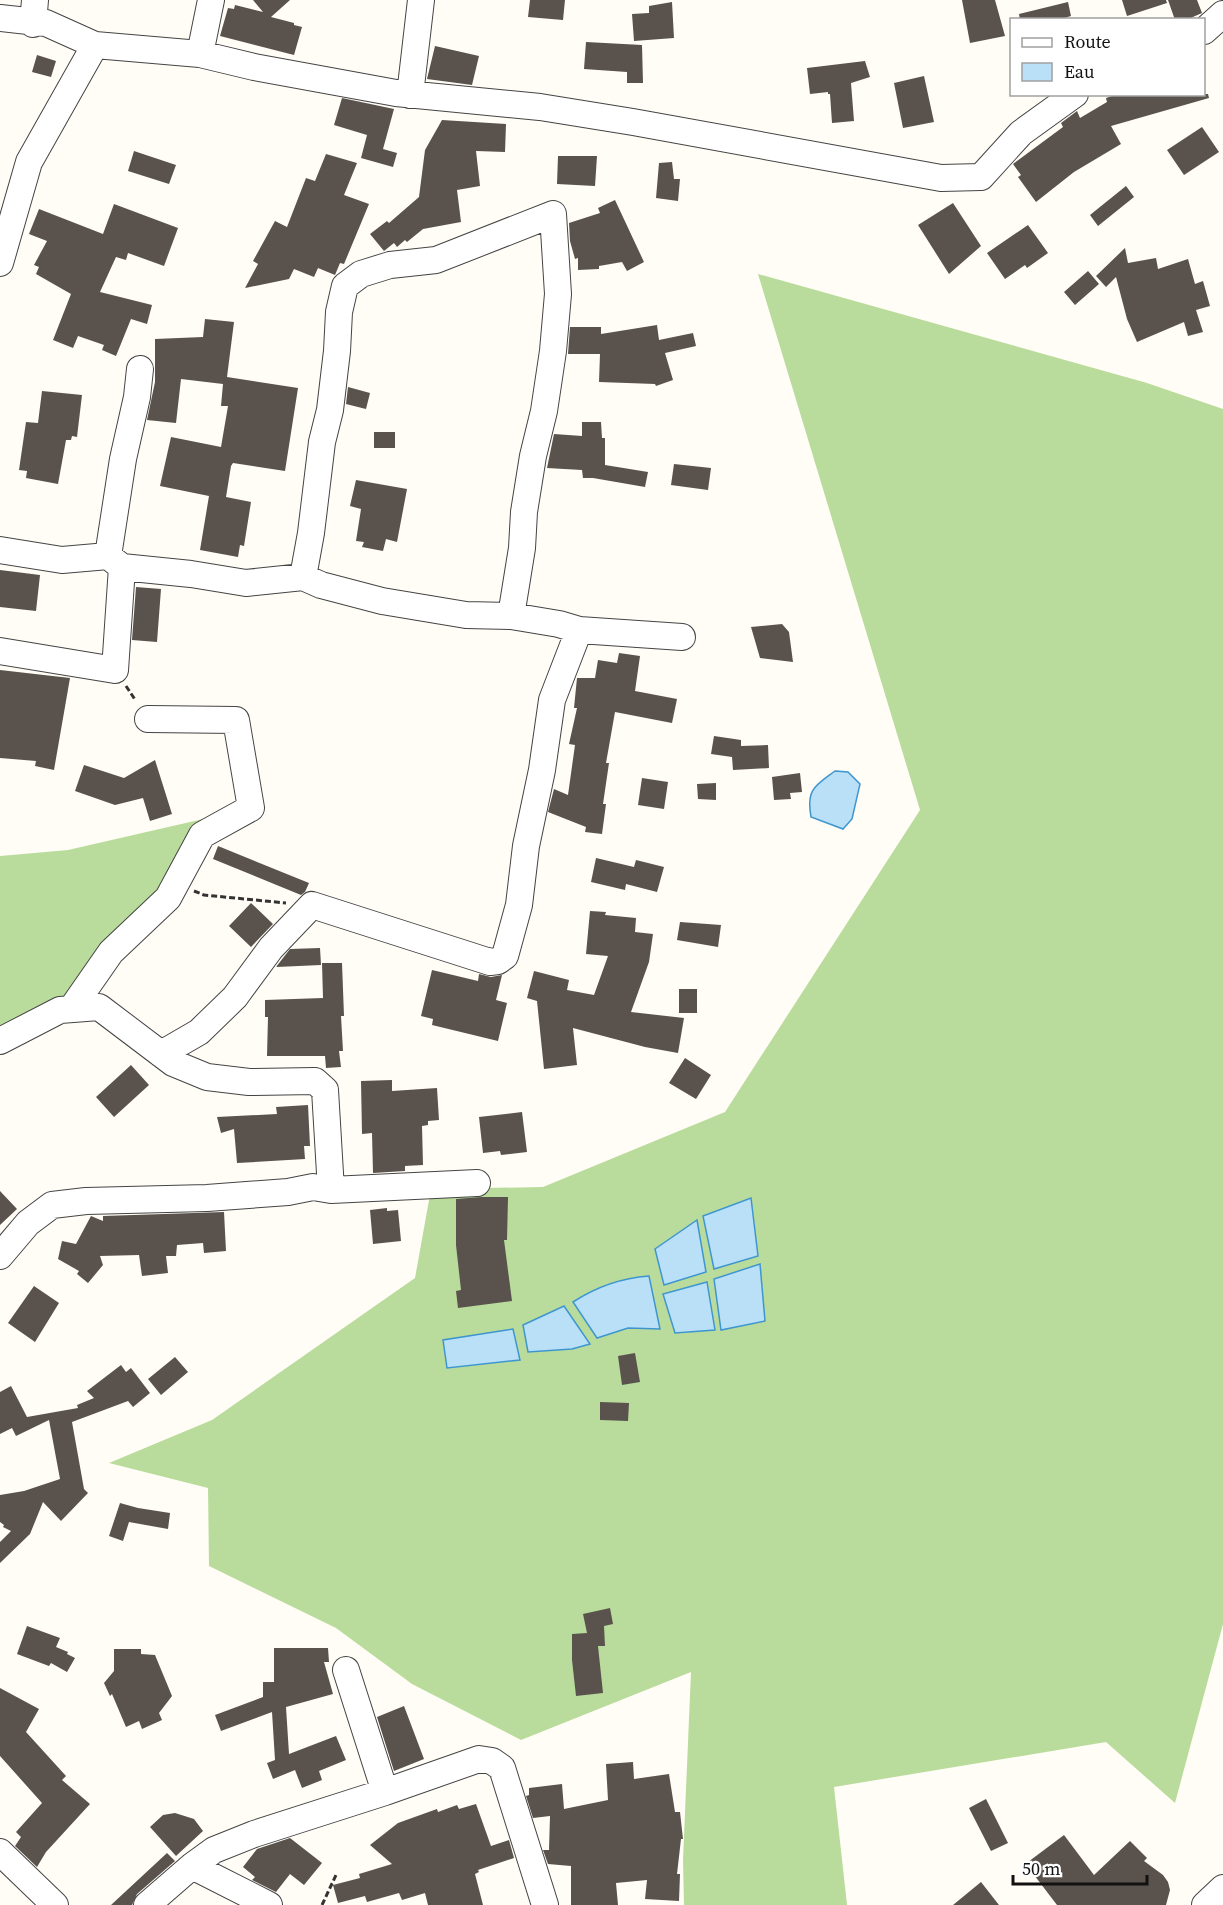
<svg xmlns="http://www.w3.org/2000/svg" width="1223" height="1905" font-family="'Source Serif 4',serif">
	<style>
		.forest { fill: #b9dc9c }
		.water { fill: #b9e0f7; stroke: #3f96cf; stroke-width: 1.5 }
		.building { fill: #5a524d }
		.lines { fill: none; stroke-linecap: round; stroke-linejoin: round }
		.minor-casing { stroke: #444; stroke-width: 28 }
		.path { stroke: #333; stroke-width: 3; stroke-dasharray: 6 3; stroke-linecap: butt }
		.minor { stroke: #fff; stroke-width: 26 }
	</style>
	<rect width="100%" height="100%" fill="#fffdf5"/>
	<path class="forest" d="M758,274L1147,383L1223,409V1624L1175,1803L1106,1742L834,1787L847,1905H684L683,1860L691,1672L521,1740L412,1684L336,1628L209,1566L208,1488L109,1463L212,1420L415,1278L431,1189L543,1187L725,1112L920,810Z
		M251,808L202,835L72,1008L0,1041V856L68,850Z"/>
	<path class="water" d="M835,771L848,772L860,784L852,819L843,829L811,817C806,789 815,786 835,771Z
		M751,1198L758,1256L714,1269L703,1216Z
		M697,1220L706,1272L664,1285L655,1249Z
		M760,1264L765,1321L721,1330L714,1279Z
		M649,1276L660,1329L628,1328L597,1338L573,1302C596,1287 621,1278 649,1276Z
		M707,1282L715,1330L675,1333L663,1294Z
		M564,1306L590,1344L572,1349L528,1352L523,1325Z
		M513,1329L520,1360L447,1368L443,1340Z"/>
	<path class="building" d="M253,0H290L271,17L294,23V25L302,27L294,55L220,36L228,8L234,9L235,5L263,12Z
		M530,0H565L563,20L528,17Z
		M962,0H995L1005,36L970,43Z
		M1122,0H1166L1167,3L1127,16Z
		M1168,0H1197L1202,13L1186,20H1175Z
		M672,2L674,38L634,41L632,14L649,13V6Z
		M1068,2L1071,16L1058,20H1020L1019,14Z
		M586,42L642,45L643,83H627V72L584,69Z
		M435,46L479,56L472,85L427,79Z
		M37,55L56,61L51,77L32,72Z
		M865,61L870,77L851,83L854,121L832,123L830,94H828V92L810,94L807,68Z
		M924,76L934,122L903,128L894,83Z
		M1118,94H1208L1209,98L1111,126L1121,144L1074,172L1036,202L1018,177L1021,175L1013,164L1063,127L1061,123L1077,111L1080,118L1107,102L1106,98Z
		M342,98L394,109L383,149L397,153L393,167L361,158L367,135L334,125Z
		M442,120L506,124L505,152L476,151L480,186L457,190L461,222L423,229L407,242L405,240L397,247L394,243L384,251L370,234L387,221L389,223L419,197L425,150Z
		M1202,127L1219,152L1184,175L1167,150Z
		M134,151L176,165L169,184L128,171Z
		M326,154L357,163L344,195L369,204L344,264L340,263L335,275L318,268L314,277L294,269L289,279L245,288L258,264L253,261L275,221L287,227L306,178L315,181Z
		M558,156H597L595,186L557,184Z
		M672,162L674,179H680L678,201L656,198L659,163Z
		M1126,186L1134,197L1098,226L1090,215Z
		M615,200L644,262L627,271L622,262L599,266V269L578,270V258L575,259L570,241L569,223L600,213L598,208Z
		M953,203L981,246L949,274L918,225Z
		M114,204L178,228L164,266L128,253L126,260L116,257L100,292L152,305L147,324L131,319L116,356L102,350L104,345L78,336L73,348L53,340L71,294L36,274L39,267L34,265L47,241L29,234L39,209L103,234Z
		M1028,225L1048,253L1027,268L1025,265L1005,279L987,253Z
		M1125,248L1128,263L1156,258L1158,269L1188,259L1195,284L1203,281L1210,306L1196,310L1203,332L1188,336L1184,322L1137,342L1127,319L1116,277L1106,287L1096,276Z
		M1088,271L1099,284L1075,305L1064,292Z
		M205,319L234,322L227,377L298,388L285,471L233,463L231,466L226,497L251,502L244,546L240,545L238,557L200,550L209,496L160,486L171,437L221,447L228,406H221L223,384L181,379L176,423L147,420L155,382V339L203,337Z
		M657,325L659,340L693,333L696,346L665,353L673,380L656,386L655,384L599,382L600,354H568L570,327H601V334Z
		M348,387L370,393L366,409L346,404Z
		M42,391L82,395L77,437L72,436L71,440H66L58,484L26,478L27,471L19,470L26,422L38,423Z
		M582,422H601L602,438H605V465L648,472L645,487L593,478H583L582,470L547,468L554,434L582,436Z
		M374,432H395V448H374Z
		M674,464L711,468L708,490L671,485Z
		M356,480L407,489L397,542L386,539L383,551L362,547L364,542L356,541L361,509L350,506Z
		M0,570L40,575L36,611L0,607Z
		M136,587L161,589L157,642L132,640Z
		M782,624L789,632L793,662L760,658L751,627Z
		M619,653L640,656L635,691L677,699L672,723L615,712L606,763H609L603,804H606L602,834L585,832L586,827L548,812L554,789L568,795L575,745L569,744L577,708H574L577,678H595L598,660L617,663Z
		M0,670L70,678L54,770L35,766L36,761L0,758Z
		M714,736L741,740V746L768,745L769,768L733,770L732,757L711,754Z
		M155,760L172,814L150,821L143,798L115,805L75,791L84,765L124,778Z
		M800,773L802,792L790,793L791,799L774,800L772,777Z
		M642,778L668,782L664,809L638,805Z
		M716,783V800L698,799L697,784Z
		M218,846L309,883L305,892L301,895L213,859Z
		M596,858L634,867L636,860L664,867L657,892L626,884L625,890L591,882Z
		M251,903L273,924L251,947L229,926Z
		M590,911L606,912L605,915L636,918L635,932L653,934L649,962L631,1012L684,1018L678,1053L645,1047L573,1028L577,1065L544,1069L537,1001L527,998L534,971L569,980L567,990L594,995L608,956L586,954Z
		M680,922L721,925L718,947L677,940Z
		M320,948L321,965L276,967L290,949Z
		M322,963H342L344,1016H341L343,1051H339L341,1067L326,1068L325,1056H267L268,1017H265V1000L323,998Z
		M432,970L478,981L479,974L491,977L502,975L496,1000L507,1003L498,1041L432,1025L433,1019L421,1016Z
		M679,989H697V1013H679Z
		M685,1058L711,1075L696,1099L669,1083Z
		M131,1065L149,1085L114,1117L96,1097Z
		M392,1080V1091L437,1088L439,1120L428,1121V1125L422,1126L423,1165L405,1166V1171L373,1173L372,1133L362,1134L361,1081Z
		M308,1105L310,1146H304L305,1159L237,1163L234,1129L221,1133L217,1117L277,1114L276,1107Z
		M522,1112L527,1152L501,1155L500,1151L483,1153L479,1117Z
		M0,1191L17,1209L0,1225Z
		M481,1197H508L507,1240H504L512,1301L458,1308L456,1291L461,1290L456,1245V1199Z
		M387,1208V1211L398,1210L401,1241L373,1244L370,1210Z
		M224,1212L226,1251L204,1253L203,1243L177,1245L176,1256H166L168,1273L142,1276L139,1255L100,1256L103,1265L88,1283L77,1274L79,1271L58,1259L62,1241L76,1244L91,1216L103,1221V1216Z
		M34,1286L59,1303L35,1342L8,1323Z
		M635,1353L640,1382L622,1385L618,1356Z
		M175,1357L188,1372L161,1395L148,1379Z
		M121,1365L126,1372L131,1368L150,1393L133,1407L128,1401L72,1422L84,1489L88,1493L61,1521L43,1502L30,1534L0,1563V1542L11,1531L3,1527L4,1525L0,1522V1495L24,1491L60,1479L49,1420L16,1436L12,1428L0,1434V1392L11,1386L27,1417L78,1408L77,1405L94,1398L87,1391Z
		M600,1402L629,1403L628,1421L600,1420Z
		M120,1503L138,1508L170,1513L168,1529L129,1522L123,1541L109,1536Z
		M610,1608L613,1624L604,1626L605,1646H598L603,1693L576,1696L572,1660V1634L587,1633L583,1614Z
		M27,1626L60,1638L56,1647L68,1652L67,1654L75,1658L67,1672L51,1663L49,1666L17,1654Z
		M274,1648H328L329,1662H324L333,1694L286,1707L289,1754L336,1736L346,1760L319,1771L322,1780L302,1788L295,1770L273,1779L267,1763L275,1760L272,1712L221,1731L215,1715L263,1697V1682H274Z
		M114,1649H141V1654L155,1655L172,1696L159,1713L162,1720L142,1729L139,1721L126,1727L112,1694L110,1696L104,1683L114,1671Z
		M0,1688L39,1709L26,1732L66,1776L62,1780L90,1804L46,1852L37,1867L15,1846L21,1837L16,1832L42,1803L0,1756Z
		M404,1706L424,1759L394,1771L377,1717Z
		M633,1762L634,1779L669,1774L675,1812H680L683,1839H681L677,1874H680L679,1901L645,1899L647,1880L616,1883L618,1905H571V1866L548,1864L543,1850H549L550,1816L533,1818L526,1796L529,1795V1788L562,1784L564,1809L608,1800L606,1764Z
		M986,1799L1008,1843L991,1851L969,1808Z
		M476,1804L491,1846L509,1840L514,1858L478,1870L479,1872L475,1874L483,1905H428L425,1893L402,1900L399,1893L367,1902L365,1896L338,1903L333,1885L360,1878L359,1874L392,1864L370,1845L398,1823L437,1809L438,1812L457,1805L459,1809Z
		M175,1813L194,1819L203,1831L176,1856L150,1827L163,1815Z
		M1064,1835L1094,1875L1130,1841L1147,1858L1144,1861L1163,1875L1168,1882L1170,1890L1166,1905H1057L1028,1867V1862Z
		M290,1838L322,1863L304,1885L290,1874L276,1892L252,1880L255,1877L243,1867L257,1849Z
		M167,1853L175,1861L137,1894L132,1905H111Z
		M981,1882L999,1905H953Z"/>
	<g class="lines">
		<g class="minor-casing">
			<path id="minor" d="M0,18L46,23L95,45L200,54L254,67L396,93L540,107L633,122L941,178L981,177L1021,133L1075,94
				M33,24L35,0
				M1204,31L1223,14
				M200,54L211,0
				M410,95L421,0
				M0,263L29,162L95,45
				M0,550L62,560L108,556L122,567L191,574L246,583L303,577L321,585L382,601L466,615L511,616L559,624L579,630L682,637
				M108,556L123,459L137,397L140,369
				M303,577L311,533L322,442L330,410L337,351L339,312L345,286L361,274L390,265L436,260L553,214L558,294L553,351L544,411L533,456L524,512L522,548L511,616
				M0,651L115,670L122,567
				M72,1008L111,952L168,898L202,835L251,808L236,720L148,719
				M0,1041L60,1010L99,1007L173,1063L207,1077L249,1082L315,1081L325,1090L331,1190
				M161,1054L199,1032L235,997L271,948L312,905L490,962L498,961L505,956L519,905L526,846L542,770L552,700L579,630
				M0,1256L28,1223L52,1205L86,1201L207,1198L288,1192L313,1187L331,1190L477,1183
				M346,1670L385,1792
				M0,1852L55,1905
				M192,1866L269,1905
				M147,1905L192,1866L214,1850L254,1834L385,1792L479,1759L492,1761L502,1768L545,1905
				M1205,1905L1223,1888"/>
		</g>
		<path class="path" d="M126,686L136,701
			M194,891L204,895L286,903
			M322,1905L336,1875"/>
		<use href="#minor" class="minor"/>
	</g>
	<rect x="1010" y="18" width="195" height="78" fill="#ffffff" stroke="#a0a0a0" stroke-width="1.5"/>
	<rect x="1022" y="38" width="30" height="9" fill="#ffffff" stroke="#a0a0a0" stroke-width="1.5"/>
	<text x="1064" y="48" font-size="18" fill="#111111">Route</text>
	<rect x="1022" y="63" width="30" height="18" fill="#b9e0f7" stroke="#a0a0a0" stroke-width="1.5"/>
	<text x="1064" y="78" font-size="18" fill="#111111">Eau</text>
	<path d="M1013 1875v9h134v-9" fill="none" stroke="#111111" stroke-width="3"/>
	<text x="1022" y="1875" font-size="18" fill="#111111" stroke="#ffffff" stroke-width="4.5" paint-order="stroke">50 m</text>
</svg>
